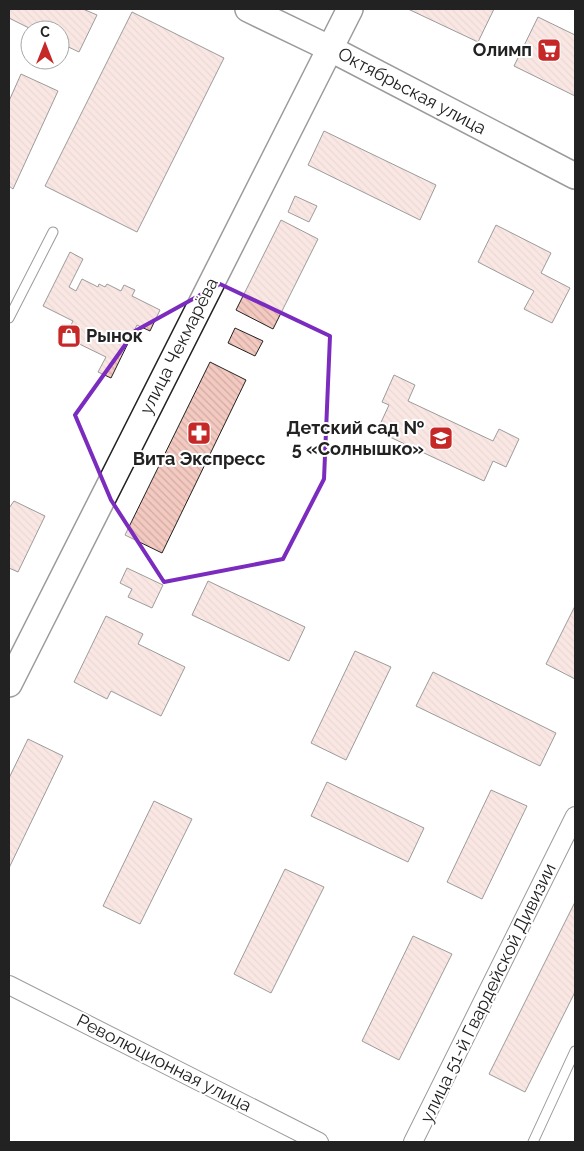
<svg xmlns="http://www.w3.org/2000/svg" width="584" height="1151" font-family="Raleway,sans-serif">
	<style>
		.building { fill: url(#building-back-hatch); stroke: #222 }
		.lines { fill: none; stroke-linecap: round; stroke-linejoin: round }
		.lane-casing { stroke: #222; stroke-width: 11 }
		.street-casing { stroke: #222; stroke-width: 20 }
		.secondary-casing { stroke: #222; stroke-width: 28 }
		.lane { stroke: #fff; stroke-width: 9 }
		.street { stroke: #fff; stroke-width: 18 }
		.secondary { stroke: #fff; stroke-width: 25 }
		.marked { fill: none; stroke: #7b2cbf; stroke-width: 4; stroke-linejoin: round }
		.labels { text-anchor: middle; stroke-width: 4; stroke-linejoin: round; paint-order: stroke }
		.poi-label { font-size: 18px; font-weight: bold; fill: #222; stroke: #fff; text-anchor: end }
		.street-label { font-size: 18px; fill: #222; stroke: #fff }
	</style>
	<defs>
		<pattern id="building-back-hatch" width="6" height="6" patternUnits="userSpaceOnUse" patternTransform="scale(1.25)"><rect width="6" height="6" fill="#f3c9c0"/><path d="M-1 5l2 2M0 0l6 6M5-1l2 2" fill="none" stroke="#d0aca5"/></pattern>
	</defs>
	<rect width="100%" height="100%" fill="#fff"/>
	<path class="building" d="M9,9H83L97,15L79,52L60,43V30H33L9,18Z
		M408,9H494L478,42Z
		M132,12L224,58L137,232L45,186Z
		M538,17L575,35V96L514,66Z
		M21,74L58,91L13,189L9,186V101Z
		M324,131L436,185L420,220L308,165Z
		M295,196L317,206L309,222L288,212Z
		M281,220L318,239L273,329L236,310Z
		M496,225L551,253L541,273L570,288L552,323L524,309L534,291L478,262Z
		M70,252L83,259L69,287L76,291L82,279L98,287L99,284L105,287L107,284L121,291L124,285L135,290L132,296L160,310L150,331L137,325L111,378L98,372L106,357L65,337L73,321L43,306Z
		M235,328L263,341L255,356L228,343Z
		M210,362L246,380L162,553L125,535Z
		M394,375L415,385L408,401L493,441L499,429L519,439L506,467L493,461L484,481L377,431L389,405L382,402Z
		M14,501L45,516L18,572L9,568V508Z
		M127,568L163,585L152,608L128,597L132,589L120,583Z
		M208,581L305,627L289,661L192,615Z
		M575,606V679L546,664Z
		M106,616L143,634L138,644L185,667L161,716L111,691L107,699L74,682Z
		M355,651L391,667L346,760L311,743Z
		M433,672L556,733L540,766L416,706Z
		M28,739L63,756L9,868V778Z
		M327,782L424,828L408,862L311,816Z
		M491,790L527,806L482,899L447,882Z
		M154,801L192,819L140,924L103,906Z
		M285,869L324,887L271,993L234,974Z
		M575,902V992L525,1092L489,1074Z
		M413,936L452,954L399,1060L362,1041Z"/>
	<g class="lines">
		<g class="lane-casing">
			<path id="lane" d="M9,318L53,232
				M533,1142L575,1051"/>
		</g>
		<g class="street-casing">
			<path id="street" d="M9,985L319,1142
				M413,1142L575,816"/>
		</g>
		<g class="secondary-casing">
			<path id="secondary" d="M248,9L329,48L575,176
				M9,684L350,9"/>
		</g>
		<use href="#lane" class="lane"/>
		<use href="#street" class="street"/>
		<use href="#secondary" class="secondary"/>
	</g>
	<path d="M0 0H584V1151H0ZM220,284L330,336L324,479L283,559L164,582L111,500L75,415L135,331Z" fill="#fff" fill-opacity=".55" fill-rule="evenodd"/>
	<path class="marked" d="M220,284L330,336L324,479L283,559L164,582L111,500L75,415L135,331Z"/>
	<defs>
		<g id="supermarket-square" transform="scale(1.25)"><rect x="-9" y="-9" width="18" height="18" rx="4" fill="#c62828" stroke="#fff"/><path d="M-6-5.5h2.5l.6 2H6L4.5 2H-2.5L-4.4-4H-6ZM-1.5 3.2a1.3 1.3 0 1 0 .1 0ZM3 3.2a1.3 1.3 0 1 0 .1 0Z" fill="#fff"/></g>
		<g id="shop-square" transform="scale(1.25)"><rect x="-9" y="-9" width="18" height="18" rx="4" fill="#c62828" stroke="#fff"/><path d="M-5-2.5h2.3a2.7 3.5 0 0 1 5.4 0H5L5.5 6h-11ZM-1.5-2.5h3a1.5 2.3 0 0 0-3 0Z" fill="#fff"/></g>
		<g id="pharmacy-square" transform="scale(1.25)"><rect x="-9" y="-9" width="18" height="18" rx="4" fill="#c62828" stroke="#fff"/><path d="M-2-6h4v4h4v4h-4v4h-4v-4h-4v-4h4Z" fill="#fff"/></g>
		<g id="school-square" transform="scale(1.25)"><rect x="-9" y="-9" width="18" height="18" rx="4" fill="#c62828" stroke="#fff"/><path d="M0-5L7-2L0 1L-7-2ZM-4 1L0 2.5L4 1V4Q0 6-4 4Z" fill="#fff"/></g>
	</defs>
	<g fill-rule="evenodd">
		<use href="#supermarket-square" x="549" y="50"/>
		<use href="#shop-square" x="69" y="336"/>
		<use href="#pharmacy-square" x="199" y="433"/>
		<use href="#school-square" x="441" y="438"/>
	</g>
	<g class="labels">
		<g class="poi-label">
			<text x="532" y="56">Олимп</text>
			<text x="86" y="342" text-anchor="start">Рынок</text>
			<text x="424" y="434">Детский сад №<tspan x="424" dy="21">5 «Солнышко»</tspan></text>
			<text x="199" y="465" text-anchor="middle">Вита Экспресс</text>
		</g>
		<g class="street-label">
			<text transform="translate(412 91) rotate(28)" y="6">Октябрьская улица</text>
			<text transform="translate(179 346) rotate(-63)" y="6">улица Чекмарёва</text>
			<text transform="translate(488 993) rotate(-64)" y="6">улица 51-й Гвардейской Дивизии</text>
			<text transform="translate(164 1063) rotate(27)" y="6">Революционная улица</text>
		</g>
	</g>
	<rect width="584" height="1151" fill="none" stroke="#222222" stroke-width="20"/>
	<g transform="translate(45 45)"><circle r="24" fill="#ffffff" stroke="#a7a7a7"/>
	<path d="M0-4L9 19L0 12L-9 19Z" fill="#c62828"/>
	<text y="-8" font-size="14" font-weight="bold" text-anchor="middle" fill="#222222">С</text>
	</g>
</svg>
